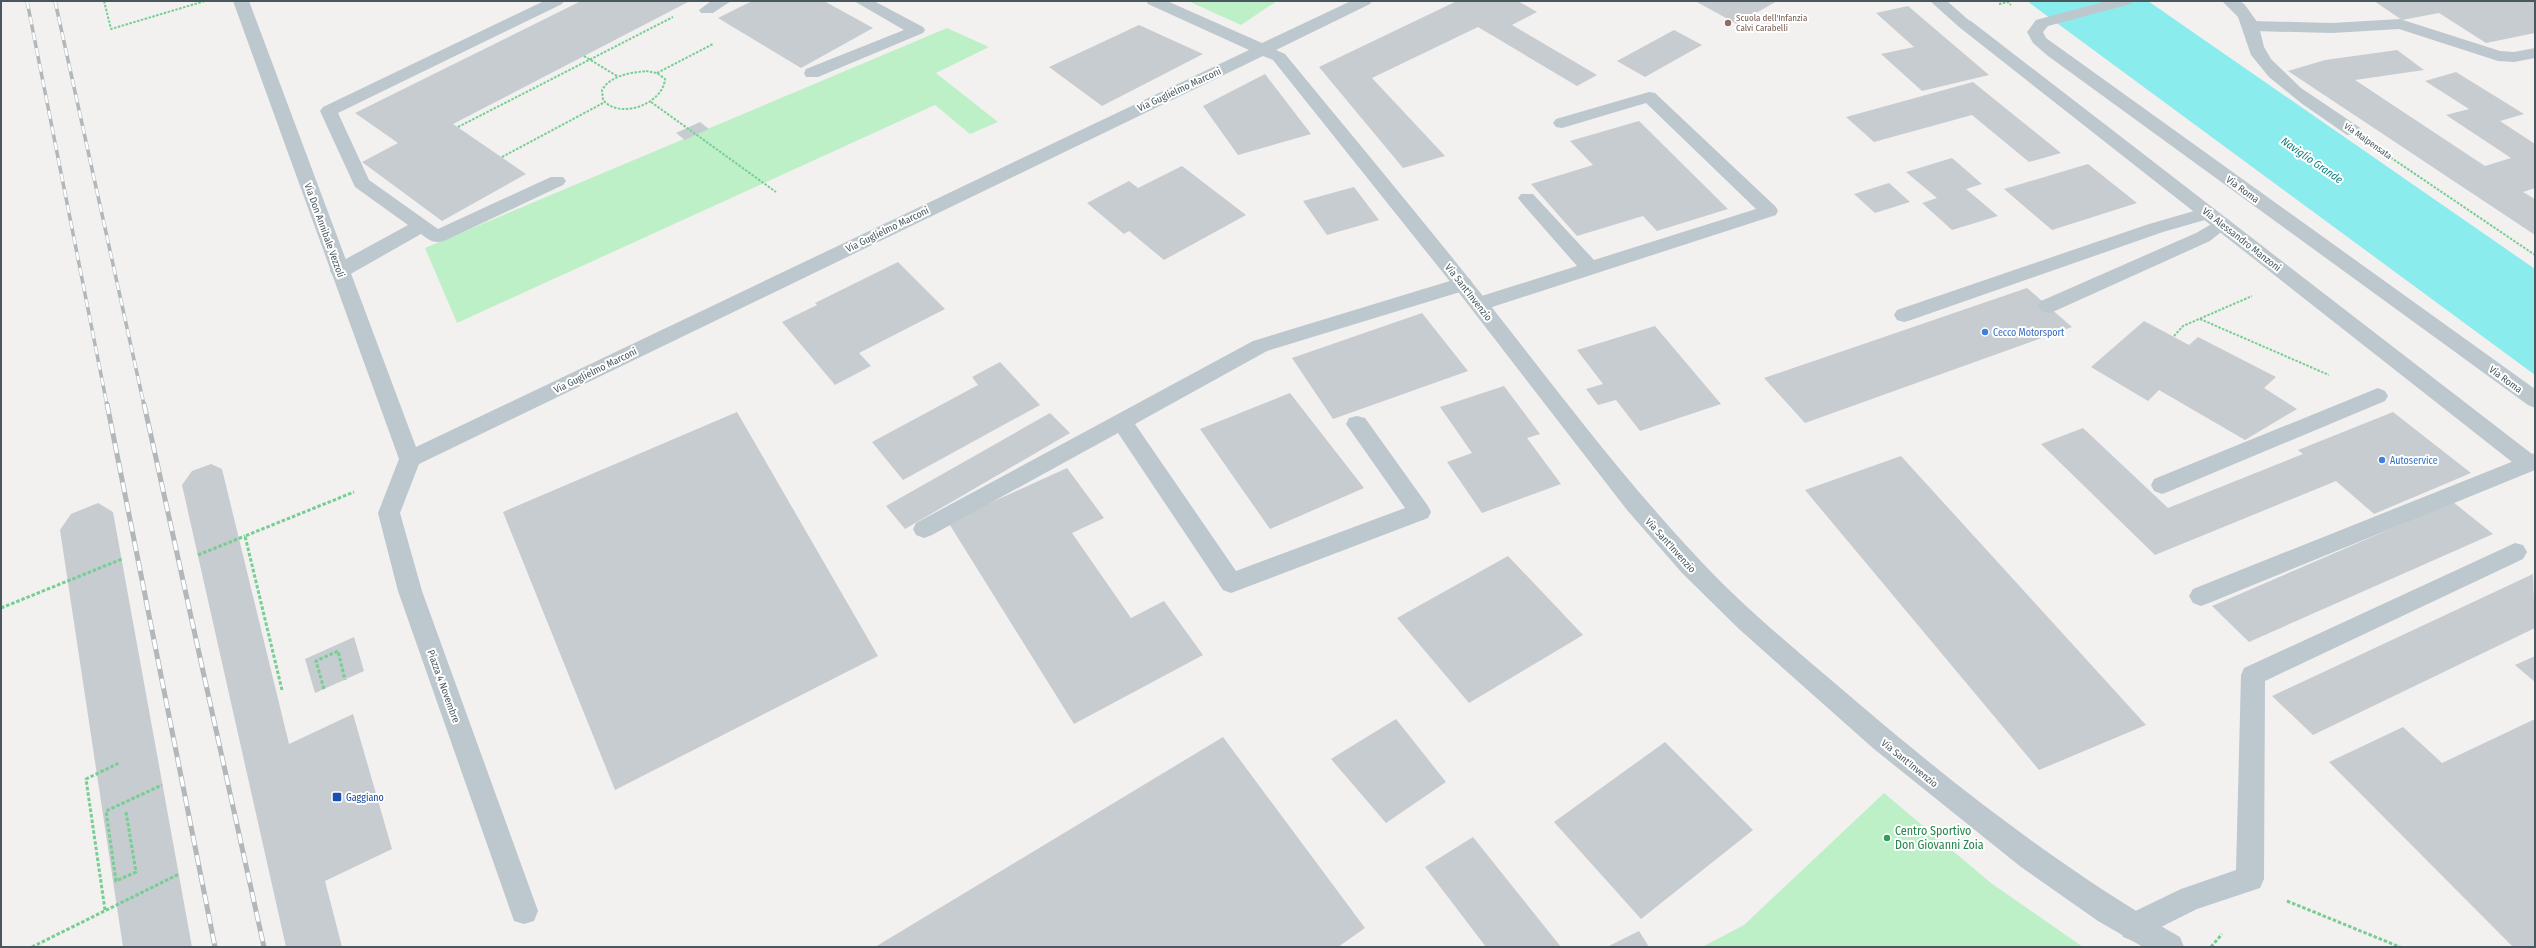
<svg xmlns="http://www.w3.org/2000/svg" width="2536" height="948" font-family="'Fira Sans Condensed',sans-serif">
	<style>
		.green { fill: #bef0c8 }
		.water { fill: #8becee }
		.building { fill: #c7ccd0 }
		.lines { fill: none; stroke-linecap: round; stroke-linejoin: round }
		.path-far1 { stroke: #75cf92; stroke-width: 2; stroke-dasharray: 2.5 1.5; stroke-linecap: butt }
		.path { stroke: #75cf92; stroke-width: 3; stroke-dasharray: 3.5 2; stroke-linecap: butt }
		.service { fill: #bcc8cd; fill-rule: evenodd }
		.pedestrian { fill: #bcc8cd; fill-rule: evenodd }
		.minor { fill: #bcc8cd; fill-rule: evenodd }
		.tertiary { fill: #bcc8cd; fill-rule: evenodd }
		.rail-far1-casing { stroke: #b2b7ba; stroke-width: 3.5 }
		.rail-casing { stroke: #b2b7ba; stroke-width: 5 }
		.rail-far1 { stroke: #fff; stroke-width: 2.5; stroke-dasharray: 8; stroke-linecap: butt }
		.rail { stroke: #fff; stroke-width: 3.5; stroke-dasharray: 10; stroke-linecap: butt }
		.education-dot { fill: #8d6e63; stroke: #fff; stroke-width: 1.5 }
		.shop-dot { fill: #3f7fe0; stroke: #fff; stroke-width: 1.5 }
		.transit-dot { fill: #1a4fb4; stroke: #fff; stroke-width: 1.5 }
		.leisure-dot { fill: #2e9e5b; stroke: #fff; stroke-width: 1.5 }
		.labels { text-anchor: middle; stroke-width: 4; stroke-linejoin: round; paint-order: stroke }
		.far-education-label { font-size: 9px; fill: #785e54; stroke: #fff; text-anchor: start }
		.far-street-label { font-size: 9px; fill: #48585e; stroke: #fff }
		.street-label { font-size: 10px; fill: #48585e; stroke: #fff }
		.shop-label { font-size: 10px; fill: #366cbe; stroke: #fff; text-anchor: start }
		.transit-label { font-size: 10px; fill: #164399; stroke: #fff; text-anchor: start }
		.water-label { font-size: 11px; font-style: italic; fill: #0c7e80; stroke: #fff }
		.near-leisure-label { font-size: 12px; fill: #27864d; stroke: #fff; text-anchor: start }
	</style>
	<rect width="100%" height="100%" fill="#f3f0f0"/>
	<path class="green" d="M1188,1H1277L1241,25Z
		M947,28L989,47L936,73L998,122L970,134L935,105L457,323L425,248Z
		M1884,793L1991,883L2083,947H1702L1744,925Z"/>
	<path class="water" d="M2027,1H2148L2535,269V375Z"/>
	<path class="building" d="M581,1H690L453,124L526,174L442,221L362,162L398,143L355,113Z
		M752,1H824L873,28L801,68L718,18Z
		M1457,1H1518L1537,12L1512,25L1597,75L1577,86L1478,27L1372,78L1445,156L1403,168L1319,67Z
		M1695,1H1777L1737,24Z
		M2374,1H2535V33L2486,43L2439,13L2402,20Z
		M1908,6L1989,75L1922,91L1881,54L1914,47L1876,13Z
		M1139,25L1203,54L1102,106L1049,67Z
		M1674,30L1702,45L1645,77L1617,61Z
		M2397,50L2424,70L2355,80L2485,166L2511,158L2446,115L2469,109L2425,81L2456,72L2524,114L2500,121L2535,144V188L2523,192L2535,199V235L2288,71L2325,60Z
		M1265,74L1311,134L1238,155L1203,106Z
		M1973,82L2061,153L2029,162L1972,115L1874,142L1846,117Z
		M1639,121L1728,209L1657,231L1643,216L1577,236L1531,184L1593,165L1570,141Z
		M700,122L709,129L685,140L676,133Z
		M1952,158L1982,184L1966,189L1998,216L1952,230L1922,203L1937,198L1906,172Z
		M2088,164L2137,203L2052,230L2004,189Z
		M1182,166L1246,215L1164,260L1129,231L1124,234L1087,203L1129,181L1138,188Z
		M1889,183L1910,202L1875,213L1854,194Z
		M1354,187L1379,220L1327,235L1303,201Z
		M898,262L945,309L859,353L871,366L835,385L782,322L817,305L815,303Z
		M2027,288L2072,327L1805,423L1764,378Z
		M1422,313L1468,371L1333,419L1292,358Z
		M2144,321L2189,345L2198,337L2276,377L2264,388L2297,409L2245,440L2159,390L2148,401L2091,367Z
		M1655,326L1721,404L1640,431L1616,400L1598,405L1586,389L1603,384L1577,350Z
		M1000,362L1040,405L903,480L872,442L978,385L972,377Z
		M1504,386L1540,434L1527,438L1561,484L1482,513L1447,462L1472,453L1440,407Z
		M1290,393L1364,488L1270,529L1200,429Z
		M737,412L878,656L615,790L503,512Z
		M2393,412L2471,473L2374,514L2336,481L2155,555L2041,444L2083,428L2168,508L2303,454L2298,450Z
		M1050,413L1070,433L905,529L886,506Z
		M1901,456L2146,725L2039,770L1805,490Z
		M211,464L222,469L289,744L353,714L392,849L325,881L342,947H286L182,485L192,471Z
		M1067,468L1104,518L1072,533L1131,618L1164,601L1203,655L1074,724L948,522Z
		M2453,502L2493,534L2249,642L2212,606Z
		M98,503L113,512L192,947H123L60,530L71,514Z
		M1508,556L1583,635L1469,703L1397,618Z
		M2533,574L2535,628L2313,735L2272,696Z
		M354,637L364,671L315,693L305,659Z
		M2535,656V682L2515,665Z
		M1396,719L1446,782L1386,823L1331,759Z
		M2535,719V947H2513L2329,762L2403,727L2442,763Z
		M1223,737L1365,928L1338,947H875Z
		M1665,742L1753,830L1641,919L1554,822Z
		M1473,837L1561,947H1486L1425,867Z
		M1639,931L1649,947H1607Z"/>
	<g class="lines">
		<path class="path-far1" d="M104,1L111,29L205,1
			M1999,4L2008,2L2011,5
			M584,56L617,76
			M646,71L657,73L665,79C663,104 620,120 603,100L602,90C611,75 630,73 646,71Z
			M657,73L713,44
			M651,102L776,192
			M458,127L673,17
			M2384,153L2535,255
			M502,157L605,102
			M2200,319L2329,375
			M2174,336L2183,326L2252,296"/>
		<path class="path" d="M198,555L245,536
			M1,608L122,559
			M324,689L316,661L338,651L345,680
			M282,690L245,536L354,492
			M126,812L136,872L116,881L106,811L162,785
			M2287,901L2400,947
			M105,910L86,779L119,763
			M32,947L179,874
			M2211,947L2222,934"/>
		<path class="service" d="M544,1H564L562,4L338,113L369,180L438,229L551,177H563L566,181L563,185L444,241C434,244 429,240 421,234L347,276L340,277L333,276L330,271L333,266L408,225L355,187L320,111L323,107Z
			M711,1H731L713,13H701L699,10Z
			M854,1H874L923,27L925,30L923,33L818,77H806L804,73L806,69L904,30Z
			M2400,19L2500,51L2514,52L2535,48V58L2514,62L2498,61L2399,29L2332,33L2252,31L2244,26L2252,21L2332,23Z
			M1649,92L1655,93L1776,207L1778,211L1776,215L1486,309L1479,311L1472,309L1469,304L1472,299L1577,266L1521,202L1518,198L1521,194H1533L1594,260L1756,209L1646,103L1562,128L1556,127L1553,123L1556,119Z
			M2208,207L2215,209L2217,213L2215,217L2163,232L1911,320L1904,322L1897,320L1894,315L1897,310L2149,224Z
			M2222,218L2229,220L2231,224L2210,241L2055,311L2048,313L2041,311L2038,306L2041,301L2196,233Z
			M1463,277L1470,279L1473,284L1470,289L1267,351L1135,424L1236,571L1405,508L1346,424L1349,418L1357,416L1365,418L1428,506L1431,512L1428,518L1231,593L1223,590L1118,433L932,535L924,538L916,535L913,529L916,523L1253,341Z
			M2378,388L2385,391L2388,396L2385,401L2170,491L2162,494L2154,491L2151,485L2154,479Z
			M2529,455L2535,457V470L2209,603L2201,606L2193,603L2189,596L2193,589Z
			M2515,543L2523,545L2527,552L2523,559L2265,681L2264,879L2260,888L2197,909L2133,941L2123,937L2119,927L2123,917L2181,889L2236,870L2241,675L2244,668Z"/>
		<path class="pedestrian" d="M1930,1H1947L1973,24L1971,27H1959Z"/>
		<path class="minor" d="M233,1H249L416,447L1249,50L1148,4L1146,1H1167L1262,43L1351,1H1372L1370,4L1276,50L1285,54C1353,137 1423,220 1490,305C1557,390 1622,477 1696,556C1739,603 1789,644 1837,685C1945,778 2056,866 2180,937L2184,947H2143L2098,921L2021,867L1874,749L1739,629L1682,573L1627,510L1456,289L1273,60L1263,56L419,464L400,513L422,591L538,911L534,921L524,924L514,921L398,591L378,513L399,459Z
			M2222,1H2240L2245,5L2258,23L2264,47L2271,59L2301,88L2359,127L2362,131L2359,135H2347L2301,103L2269,77L2251,55L2238,17Z
			M1965,19L1971,21L2532,454L2535,453V469L2529,471L2521,469L1959,27L1957,24L1959,21Z"/>
		<path class="tertiary" d="M2107,1H2133L2131,4L2048,26L2043,32L2046,38L2535,389V408L2528,405L2048,56L2033,43L2027,32L2036,20Z"/>
		<g class="rail-far1-casing">
			<path id="rail-far1" d="M27,1L107,405
				M55,1L144,405"/>
		</g>
		<g class="rail-casing">
			<path id="rail" d="M107,404L215,947
				M144,404L264,947"/>
		</g>
		<use href="#rail-far1" class="rail-far1"/>
		<use href="#rail" class="rail"/>
	</g>
	<circle class="education-dot" cx="1728" cy="23" r="4"/>
	<g class="shop-dot">
		<circle cx="1985" cy="332" r="4"/>
		<circle cx="2382" cy="460" r="4"/>
	</g>
	<rect class="transit-dot" x="332" y="792" width="10" height="10" rx="2"/>
	<circle class="leisure-dot" cx="1887" cy="838" r="4"/>
	<g class="labels">
		<g class="far-education-label">
			<text x="1736" y="21">Scuola dell'Infanzia<tspan x="1736" dy="10">Calvi Carabelli</tspan></text>
		</g>
		<g class="far-street-label">
			<text transform="translate(2368 141) rotate(35)" y="3">Via Malpensata</text>
		</g>
		<g class="street-label">
			<text transform="translate(1179 89) rotate(-25)" y="4">Via Guglielmo Marconi</text>
			<text transform="translate(2243 189) rotate(36)" y="4">Via Roma</text>
			<text transform="translate(887 229) rotate(-26)" y="4">Via Guglielmo Marconi</text>
			<text transform="translate(325 230) rotate(70)" y="4">Via Don Annibale Vezzoli</text>
			<text transform="translate(2242 239) rotate(38)" y="4">Via Alessandro Manzoni</text>
			<text transform="translate(1469 292) rotate(52)" y="4">Via Sant'Invenzio</text>
			<text transform="translate(595 370) rotate(-26)" y="4">Via Guglielmo Marconi</text>
			<text transform="translate(2506 379) rotate(36)" y="4">Via Roma</text>
			<text transform="translate(1671 545) rotate(48)" y="4">Via Sant'Invenzio</text>
			<text transform="translate(444 686) rotate(70)" y="4">Piazza 4 Novembre</text>
			<text transform="translate(1910 763) rotate(39)" y="4">Via Sant'Invenzio</text>
		</g>
		<g class="shop-label">
			<text x="1993" y="336">Cecco Motorsport</text>
			<text x="2390" y="464">Autoservice</text>
		</g>
		<g class="transit-label">
			<text x="346" y="801">Gaggiano</text>
		</g>
		<g class="water-label">
			<text transform="translate(2312 160) rotate(35)" y="4">Naviglio Grande</text>
		</g>
		<g class="near-leisure-label">
			<text x="1895" y="835">Centro Sportivo<tspan x="1895" dy="14">Don Giovanni Zoia</tspan></text>
		</g>
	</g>
	<rect width="2536" height="948" fill="none" stroke="#48585e" stroke-width="4"/>
</svg>
